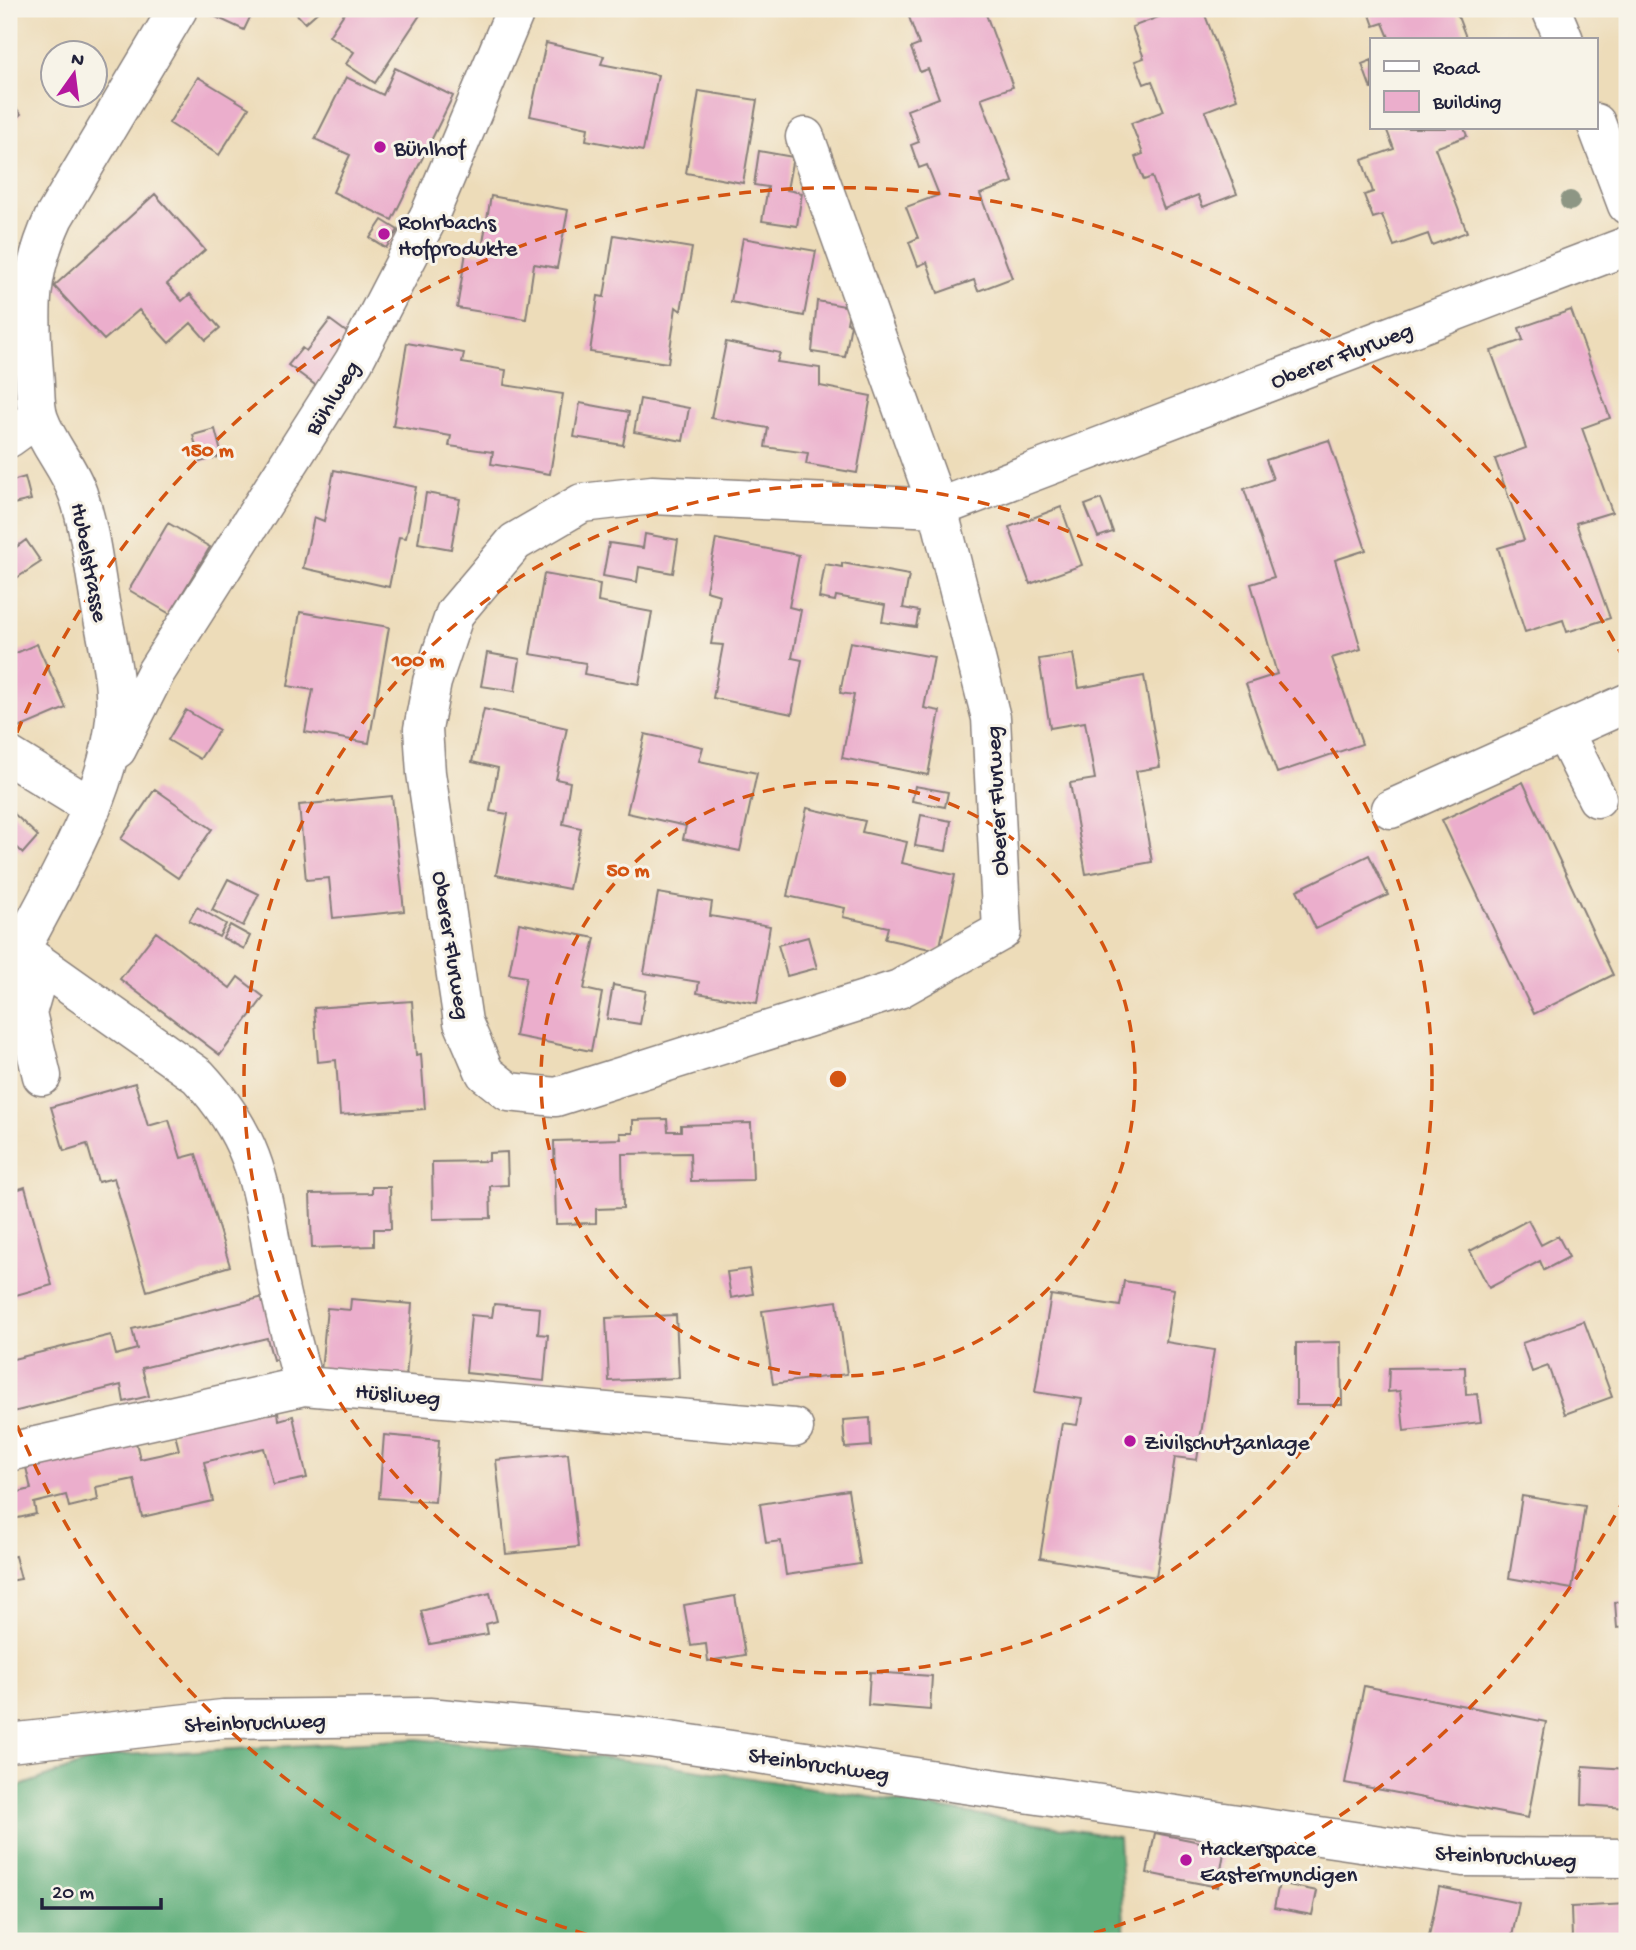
<svg xmlns="http://www.w3.org/2000/svg" width="1636" height="1950" font-family="'Gochi Hand',sans-serif">
	<style>
		.forest { fill: #5eae7a; stroke: #40685a; stroke-width: 2 }
		.building { fill: #ebaecc }
		.lines { fill: none; stroke-linecap: round; stroke-linejoin: round }
		.minor-casing { stroke: #887f7a; stroke-width: 41 }
		.minor { stroke: #fff; stroke-width: 38 }
		.tree { fill: #8d9684 }
		.ring { fill: none; stroke: #d45411; stroke-width: 3.5; stroke-dasharray: 12 9 }
		.poi-dot { fill: #b5179e; stroke: #f7f3e8; stroke-width: 2.5 }
		.labels { text-anchor: middle; stroke-width: 6; stroke-linejoin: round; paint-order: stroke }
		.poi-label { font-size: 23px; fill: #22223b; stroke: #f7f3e8; text-anchor: start }
		.street-label { font-size: 23px; fill: #22223b; stroke: #f7f3e8 }
		.centre { fill: #d45411; stroke: #f7f3e8; stroke-width: 3.5 }
		.ring-label { font-size: 21px; text-anchor: middle; font-weight: bold; fill: #d45411; stroke: #f7f3e8; stroke-width: 6; stroke-linejoin: round; paint-order: stroke }
	</style>
	<rect width="100%" height="100%" fill="#f7f3e8"/>
	<filter id="ink" filterUnits="userSpaceOnUse"><feTurbulence type="fractalNoise" baseFrequency=".0143" numOctaves="2"/><feDisplacementMap in="SourceGraphic" scale="14" xChannelSelector="R" yChannelSelector="G"/><feConvolveMatrix kernelMatrix="1 2 1 2 8 2 1 2 1" color-interpolation-filters="sRGB"/></filter>
	<filter id="wash" filterUnits="userSpaceOnUse"><feTurbulence type="fractalNoise" baseFrequency=".00686" numOctaves="4" result="noise"/><feDisplacementMap in="SourceGraphic" scale="28" xChannelSelector="R" yChannelSelector="G"/><feGaussianBlur stdDeviation="1.57" result="paint"/><feColorMatrix in="noise" values="0 0 0 0 0 0 0 0 0 0 0 0 0 0 0 0 0 1.4 0 .05"/><feComposite in="paint" operator="in"/></filter>
	<g filter="url(#wash)">
		<rect width="100%" height="100%" fill="#eddcb9"/>
		<path class="forest" d="M417,1739L663,1764L1119,1837L1125,1941H9V1790L104,1756Z"/>
		<g id="blocks">
			<path class="building" d="M204,9H254L244,30L203,11Z
				M292,9H321L305,23Z
				M347,9H424L375,83L346,64L354,52L329,36Z
				M922,9H984L1013,87L981,98L1013,182L980,194L1012,278L978,291L974,280L938,293L927,262L918,266L909,242L918,238L906,207L939,195L927,165L919,168L911,145L919,142L907,110L939,98L928,69L920,72L911,48L919,45L908,14Z
				M1162,9H1219L1205,15L1237,99L1205,111L1237,194L1203,207L1198,195L1164,209L1152,177L1144,180L1135,157L1143,154L1131,123L1164,111L1152,81L1144,84L1135,61L1144,58L1132,27L1164,15Z
				M1368,9H1455L1467,40H1390L1383,23L1374,26Z
				M546,43L604,56L601,64L658,75L643,151L586,140L588,128L530,116Z
				M1372,60V89H1371L1362,64Z
				M395,68L453,96L392,220L333,192L350,155L315,139L346,77L383,95Z
				M198,77L249,108L219,155L169,123Z
				M699,91L757,100L743,183L686,173Z
				M9,100L21,114L9,125Z
				M1386,128H1464L1467,136L1435,148L1467,232L1432,245L1428,234L1394,246L1382,215L1373,218L1364,195L1373,192L1362,160L1394,149Z
				M759,151L793,157L787,190L802,193L797,226L762,221L768,187L754,185Z
				M155,194L205,250L167,284L182,301L190,294L220,328L206,340L191,323L169,343L139,310L104,340L54,286Z
				M491,196L568,210L557,268L534,264L526,319L457,308L466,252L481,254Z
				M382,220L398,230L386,248L370,238Z
				M614,235L692,248L681,311L676,307L668,363L590,352L598,296L604,297Z
				M743,238L816,251L804,316L731,302Z
				M817,301L850,307L847,323L851,324L845,357L812,352Z
				M1571,310L1610,418L1582,428L1612,512L1576,523L1610,618L1567,632L1563,620L1525,632L1498,548L1524,540L1495,459L1526,448L1491,351L1523,340L1519,328Z
				M330,320L353,337L318,387L288,365L302,348L306,351Z
				M726,342L780,353L777,362L820,368V386L871,396L857,473L806,464L808,453L765,447L768,428L711,418Z
				M407,343L464,353L462,363L506,370L504,385L563,394L550,474L491,464L493,452L449,446L451,436L393,426Z
				M640,399L689,408L683,441L634,432Z
				M580,403L629,412L623,445L574,437Z
				M215,429L222,456L200,462L193,435Z
				M1329,440L1366,550L1335,560L1361,649L1332,658L1362,744L1277,773L1246,684L1277,674L1251,584L1274,577L1244,489L1273,479L1266,460Z
				M334,470L416,487L406,538L399,537L389,587L303,568L314,517L324,521Z
				M25,477L31,500L13,504L9,482Z
				M426,493L460,499L451,549L418,543Z
				M1101,499L1113,532L1098,537L1085,505Z
				M1061,507L1082,565L1030,584L1009,527Z
				M168,523L210,547L170,614L129,590Z
				M645,534L678,540L673,573L639,567L637,582L603,576L609,543L643,548Z
				M9,538L15,548L26,540L41,562L9,583Z
				M716,539L799,555L789,607L801,610L792,658L802,660L792,714L713,698L723,645L711,644L720,595L706,591Z
				M842,563L909,575L903,608L919,611L916,627L882,622L885,605L836,596L835,601L819,598L825,564L842,567Z
				M544,574L600,584L598,602L652,612L639,684L584,674L586,663L530,654Z
				M300,612L389,627L369,743L305,732L313,690L288,686Z
				M850,642L934,657L924,708L940,711L928,775L842,758L854,695L840,693Z
				M37,644L66,708L19,728L9,706V656Z
				M487,653L520,659L515,691L481,686Z
				M1073,654L1079,688L1144,676L1160,767L1136,771L1152,862L1086,874L1070,783L1095,779L1085,722L1050,728L1039,659Z
				M484,709L567,728L556,779L570,782L563,824L581,828L569,889L496,875L508,814L490,811L498,768L472,762Z
				M186,710L219,730L200,759L168,740Z
				M645,734L703,747L699,761L757,773L740,851L683,839L686,826L627,813Z
				M1523,782L1613,975L1534,1014L1442,820Z
				M915,786L948,792L945,807L912,801Z
				M155,789L212,829L178,878L121,839Z
				M392,796L404,911L333,918L329,878L306,880L299,805Z
				M807,808L865,821L862,832L907,842L902,863L955,875L939,951L885,939L888,927L843,917L845,908L787,896Z
				M9,809L38,836L23,853L9,840Z
				M921,815L951,821L946,851L915,846Z
				M1369,855L1388,895L1316,929L1297,890Z
				M228,879L259,894L243,926L212,910Z
				M658,893L712,902L710,916L770,926L757,1003L697,993L699,982L644,973Z
				M197,907L226,924L219,937L189,921Z
				M519,923L595,938L584,989L602,993L591,1051L515,1036L526,977L509,974Z
				M230,925L250,936L244,949L223,938Z
				M156,932L230,988L238,977L264,997L220,1055L120,979Z
				M808,937L817,968L787,976L778,945Z
				M613,985L646,991L640,1024L607,1019Z
				M412,1001L416,1055L421,1054L425,1109L340,1115L336,1060L318,1062L314,1008Z
				M135,1083L148,1126L169,1120L181,1158L196,1154L230,1266L147,1291L114,1178L98,1182L87,1144L64,1151L51,1107Z
				M667,1119L668,1131H681V1125L751,1123L753,1180L691,1181L690,1153L622,1154L623,1208L596,1209V1223L556,1224L554,1141L621,1139L620,1133H633V1120Z
				M507,1152L508,1185L490,1186L491,1218L433,1219L432,1162L489,1161V1153Z
				M9,1176L13,1191L25,1187L52,1285L9,1297Z
				M372,1187H390L391,1229H374V1246L312,1248L310,1194L372,1193Z
				M1528,1220L1541,1245L1558,1236L1569,1257L1544,1270L1540,1261L1489,1288L1470,1251Z
				M749,1269L753,1294L731,1298L727,1272Z
				M1124,1281L1174,1289L1166,1342L1214,1350L1197,1460L1175,1457L1156,1577L1040,1558L1062,1423L1077,1425L1082,1399L1035,1392L1051,1295L1120,1306Z
				M272,1295L287,1356L273,1360L267,1338L142,1368L149,1396L124,1402L121,1385L9,1413V1360L111,1335L116,1355L137,1349L132,1329Z
				M351,1299L412,1304L406,1378L321,1371L327,1308L350,1310Z
				M837,1301L847,1374L773,1384L762,1311Z
				M494,1304L540,1308L538,1334L548,1335L544,1381L466,1373L471,1315L492,1317Z
				M676,1315L679,1378L609,1381L606,1318Z
				M1584,1321L1612,1397L1565,1414L1548,1366L1532,1372L1522,1343Z
				M1341,1342L1342,1405H1296V1343Z
				M1465,1367L1466,1395L1477,1394L1481,1422L1404,1431L1400,1391L1388,1392L1389,1368Z
				M269,1409L270,1414L278,1412L279,1420L293,1416L307,1478L273,1485L264,1448L204,1462L213,1501L142,1517L134,1479L96,1487L98,1500L69,1507L66,1495L34,1503L36,1514L9,1520V1472L15,1493L31,1489L25,1463L135,1438L140,1459L163,1454L179,1450L173,1426Z
				M870,1418L871,1446L845,1448L843,1420Z
				M384,1435L439,1440L435,1502L379,1498Z
				M568,1453L578,1547L506,1554L496,1460Z
				M848,1490L860,1564L786,1575L781,1541L766,1543L760,1504Z
				M1522,1496L1585,1506L1572,1589L1509,1578Z
				M15,1556L21,1579L9,1581V1557Z
				M490,1593L497,1621L486,1624L488,1634L430,1644L421,1611Z
				M735,1596L745,1655L708,1661L706,1644L691,1646L684,1605Z
				M1627,1601V1627L1617,1628L1615,1602Z
				M870,1672L932,1676L930,1710L868,1705Z
				M1364,1686L1546,1722L1528,1818L1345,1783Z
				M1583,1766L1627,1769V1808L1582,1805Z
				M1155,1833L1225,1847L1218,1887L1147,1873Z
				M1279,1883L1317,1891L1312,1915L1274,1908Z
				M1439,1887L1519,1903L1511,1941H1428Z
				M1627,1904V1936L1572,1939L1571,1907Z"/>
		</g>
	</g>
	<g filter="url(#ink)">
		<use href="#blocks" fill-opacity="0" stroke="#887f7a" stroke-width="2"/>
		<g class="lines">
			<g class="minor-casing">
				<path id="minor" d="M1551,9L1564,40
					M1596,123L1627,205
					M805,137L938,508L652,495L582,503L515,542L455,613L432,682L423,729L426,773L463,1022L485,1073L509,1092L556,1097L899,989L1002,931L991,718L938,508L1627,246
					M9,438L38,417
					M1564,732L1597,798
					M117,749L156,672L354,361L430,214L516,9
					M9,756L92,807
					M1391,809L1627,703
					M20,950L198,1076C260,1143 261,1192 277,1277C284,1313 295,1350 304,1386
					M41,965L27,1013L42,1076
					M9,972C46,898 108,801 115,719C118,681 107,641 100,603C94,567 90,529 78,494C69,467 49,447 39,419C34,405 36,387 34,372C29,312 28,273 54,217L178,9
					M9,1452L304,1386L794,1428
					M9,1743L223,1719L429,1717L649,1738L1463,1857L1627,1858"/>
			</g>
			<use href="#minor" class="minor"/>
		</g>
		<circle class="tree" cx="1570" cy="201" r="10"/>
	</g>
	<g class="ring">
		<circle cx="838" cy="1079" r="297"/>
		<circle cx="838" cy="1079" r="594"/>
		<path d="M1625 1497A891 891 0 0 1 1069 1940M607 1940A891 891 0 0 1 9 1406M9 752A891 891 0 0 1 1625 661"/>
	</g>
	<g class="poi-dot">
		<circle cx="380" cy="147" r="7"/>
		<circle cx="384" cy="234" r="7"/>
		<circle cx="1130" cy="1441" r="7"/>
		<circle cx="1186" cy="1860" r="7"/>
	</g>
	<g class="labels">
		<g class="poi-label">
			<text x="394" y="155">Bühlhof</text>
			<text x="398" y="229">Rohrbachs<tspan x="398" dy="26">Hofprodukte</tspan></text>
			<text x="1144" y="1449">Zivilschutzanlage</text>
			<text x="1200" y="1855">Hackerspace<tspan x="1200" dy="26">Eastermundigen</tspan></text>
		</g>
		<g class="street-label">
			<text transform="translate(1341 354) rotate(-21)" y="8">Oberer Flurweg</text>
			<text transform="translate(331 397) rotate(-58)" y="8">Bühlweg</text>
			<text transform="translate(91 562) rotate(79)" y="8">Hubelstrasse</text>
			<text transform="translate(995 801) rotate(-93)" y="8">Oberer Flurweg</text>
			<text transform="translate(453 945) rotate(81)" y="8">Oberer Flurweg</text>
			<text transform="translate(398 1393) rotate(5)" y="8">Hüsliweg</text>
			<text transform="translate(255 1721) rotate(-2)" y="8">Steinbruchweg</text>
			<text transform="translate(819 1763) rotate(8)" y="8">Steinbruchweg</text>
			<text transform="translate(1506 1855) rotate(3)" y="8">Steinbruchweg</text>
		</g>
	</g>
	<circle cx="838" cy="1079" r="10" class="centre"/>
	<g class="ring-label">
		<text x="208" y="456">150 m</text>
		<text x="418" y="666">100 m</text>
		<text x="628" y="876">50 m</text>
	</g>
	<rect width="1636" height="1950" fill="none" stroke="#f7f3e8" stroke-width="35"/>
	<rect x="1370" y="38" width="228" height="91" fill="#f7f3e8" stroke="#a29fa3" stroke-width="2"/>
	<rect x="1384" y="61" width="35" height="10" fill="#ffffff" stroke="#a29fa3" stroke-width="2"/>
	<text x="1433" y="74" font-size="21" fill="#22223b">Road</text>
	<rect x="1384" y="91" width="35" height="21" fill="#ebaecc" stroke="#a29fa3" stroke-width="2"/>
	<text x="1433" y="108" font-size="21" fill="#22223b">Building</text>
	<g transform="translate(74 74) rotate(14)"><circle r="33" fill="#f7f3e8" stroke="#a29fa3" stroke-width="2"/>
	<path d="M0-5L12 26L0 18L-12 26Z" fill="#b5179e"/>
	<text y="-10" font-size="19" font-weight="bold" text-anchor="middle" fill="#22223b">N</text>
	</g>
	<path d="M42 1898v10h119v-10" fill="none" stroke="#22223b" stroke-width="3.5"/>
	<text x="52" y="1898" font-size="21" fill="#22223b" stroke="#f7f3e8" stroke-width="5" paint-order="stroke">20 m</text>
</svg>
